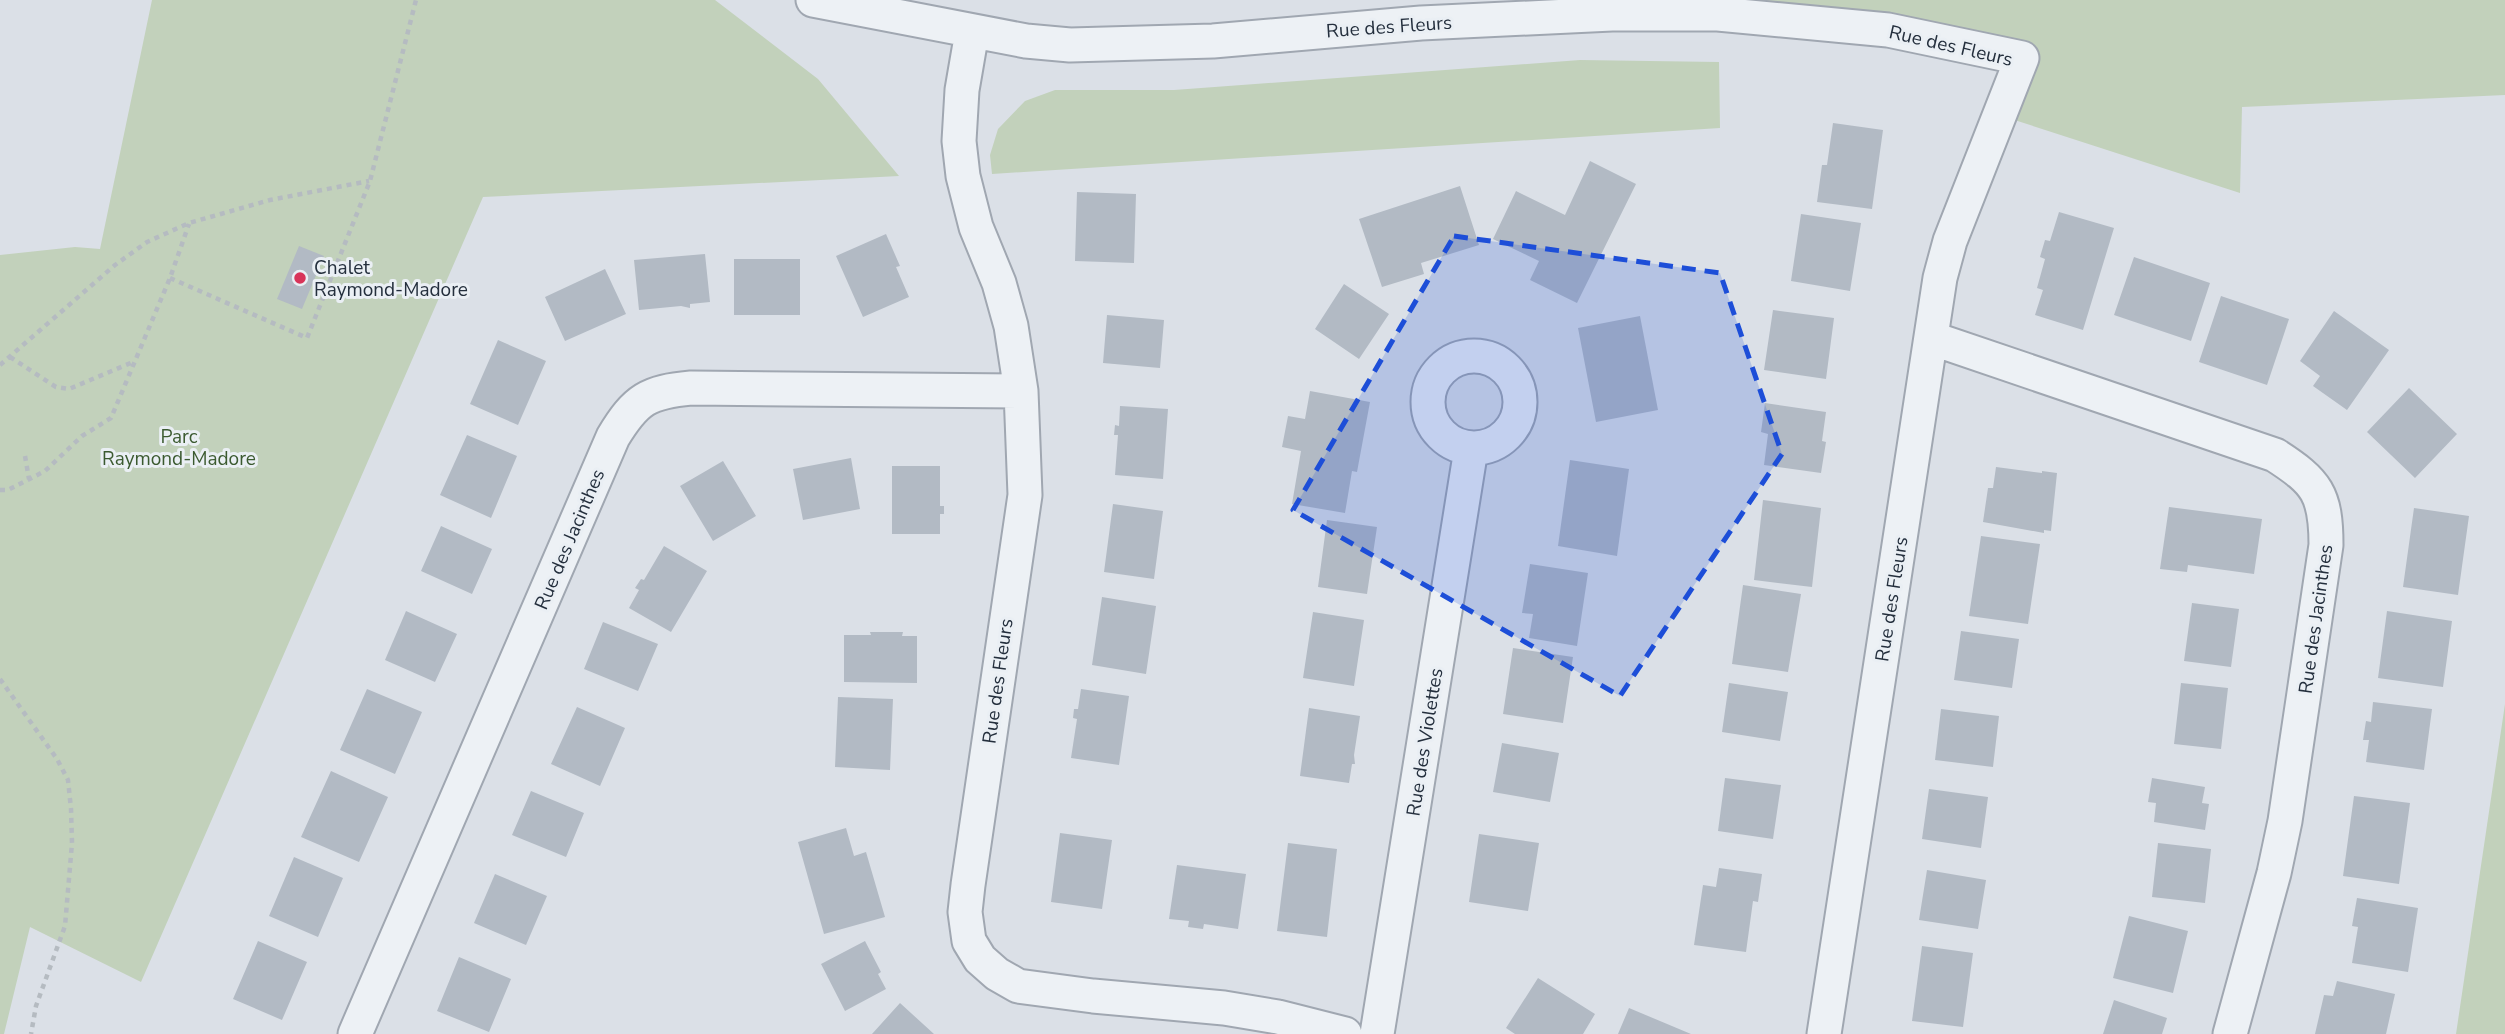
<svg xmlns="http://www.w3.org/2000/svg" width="2505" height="1034" font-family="'Nunito Sans',sans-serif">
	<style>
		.green { fill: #c2d1bb }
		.building { fill: #b2bac4 }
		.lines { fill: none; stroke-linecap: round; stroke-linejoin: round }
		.minor-casing { stroke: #a0a7b1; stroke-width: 37 }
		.path { stroke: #b5bbc1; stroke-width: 4.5; stroke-dasharray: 5 5; stroke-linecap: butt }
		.minor { stroke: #edf1f5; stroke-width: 33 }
		.marked { fill: #1d4ed8; fill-opacity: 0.2; stroke: #1d4ed8; stroke-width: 5; stroke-dasharray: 14 9; stroke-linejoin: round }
		.poi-dot { fill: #d83459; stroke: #eaeff4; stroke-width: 2.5 }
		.labels { text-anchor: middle; stroke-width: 6; stroke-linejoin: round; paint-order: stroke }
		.street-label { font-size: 19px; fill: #242f3d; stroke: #eaeff4 }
		.poi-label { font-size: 19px; fill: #242f3d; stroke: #eaeff4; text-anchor: start }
		.park-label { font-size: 19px; fill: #3b5a30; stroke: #eaeff4 }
	</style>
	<rect width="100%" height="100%" fill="#dbe0e7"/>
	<path class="green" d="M152,0H715L818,79L899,176L483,197L141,982L30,927L4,1034H0V255L75,247L100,249Z
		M1717,0H2505V95L2242,107L2240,193L1999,115L2021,58Z
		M1580,60L1719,62L1720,128L992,174L990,155L998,129L1025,101L1055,90H1174Z
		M2505,704V1034H2456Z"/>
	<path class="building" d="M1833,123L1883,130L1872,209L1817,202L1822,165H1827Z
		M1590,161L1636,184L1577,303L1530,280L1539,261L1493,239L1516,191L1565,215Z
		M1460,186L1479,245L1421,263L1424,274L1382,287L1359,219Z
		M1077,192L1136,194L1134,263L1075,261Z
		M2059,212L2114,228L2083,330L2035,315L2043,290L2037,288L2045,259L2040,257L2045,240L2050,241Z
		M1801,214L1861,223L1850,291L1791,281Z
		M886,234L900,266L896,267L909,297L863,317L836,256Z
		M299,246L324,256L302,309L277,299Z
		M705,254L710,302L690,304V308L681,306L639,310L634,260Z
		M2134,257L2210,283L2191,341L2114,315Z
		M734,259H800V315H734Z
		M605,269L626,314L565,341L545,297Z
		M1344,284L1389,314L1359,359L1315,329Z
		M2221,296L2289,319L2267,385L2199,362Z
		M1773,310L1834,318L1826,379L1764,370Z
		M2334,311L2389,350L2347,410L2313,386L2320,376L2300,361Z
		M1107,315L1164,320L1160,368L1103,363Z
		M1640,316L1658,410L1596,422L1578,328Z
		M498,340L546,361L518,425L470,404Z
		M2409,388L2457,434L2415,478L2367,432Z
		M1310,391L1370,402L1357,472L1352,471L1345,513L1292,504L1301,451L1282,447L1288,416L1305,419Z
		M1765,403L1826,412L1822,441L1826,442L1821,473L1764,465L1768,434L1761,432Z
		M1120,406L1168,409L1163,479L1115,475L1118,435H1114L1115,425L1119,426Z
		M467,435L517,456L491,518L440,495Z
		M851,458L860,509L803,520L793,469Z
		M1570,460L1629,469L1617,556L1558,546Z
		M723,461L756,516L713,541L680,486Z
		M892,466H940V506H944V514H940V534H892Z
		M1996,467L2042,473V471L2057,473L2051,531L2044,530V533L1983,522L1988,488H1993Z
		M1763,500L1821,508L1812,587L1754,580Z
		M1113,504L1163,511L1154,579L1104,572Z
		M2169,507L2262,519L2254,574L2188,565L2187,572L2160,569Z
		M2414,508L2469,516L2458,595L2403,587Z
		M1327,520L1377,527L1367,594L1318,587Z
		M441,526L492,549L472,594L421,571Z
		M1981,536L2040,544L2028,624L1969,616Z
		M664,546L707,571L671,632L629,608L639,590L635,588L641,579L644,580Z
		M1530,564L1588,573L1577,646L1529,638L1533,614L1522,613Z
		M1743,585L1801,594L1788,672L1732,664Z
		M1102,597L1156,606L1146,674L1092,665Z
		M2192,603L2239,609L2231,667L2184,661Z
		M406,611L457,634L435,682L385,660Z
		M2387,611L2452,621L2443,687L2378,678Z
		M1313,612L1364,620L1354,686L1303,678Z
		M603,622L658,644L638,691L584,669Z
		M1961,631L2019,639L2012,688L1954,680Z
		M870,632H903L902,636H917V683L844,682V635H871Z
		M1513,648L1573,657L1563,723L1503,714Z
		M1729,683L1788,692L1780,741L1722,732Z
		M2181,683L2228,688L2221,749L2174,744Z
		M367,689L422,712L395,774L340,750Z
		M1081,689L1129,696L1119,765L1071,758L1077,719L1073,718L1074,709H1078Z
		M838,697L893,699L890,770L835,767Z
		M2373,702L2432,709L2424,770L2366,762L2369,740H2363L2366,721L2371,722Z
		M577,707L625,728L600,786L551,764Z
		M1309,708L1360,716L1354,755L1355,764H1352L1349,783L1300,776Z
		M1941,709L1999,716L1993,767L1935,760Z
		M1502,743L1559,753L1550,802L1493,792Z
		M331,771L388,797L359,862L301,837Z
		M1725,778L1781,785L1773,839L1718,831Z
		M2152,778L2205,787L2202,803L2209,804L2205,830L2154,822L2156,803L2148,802Z
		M1929,789L1988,797L1981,848L1922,839Z
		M531,791L584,813L566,857L512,835Z
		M2354,796L2410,803L2399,884L2343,876Z
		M846,828L854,856L866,852L885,917L824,934L798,842Z
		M1060,833L1112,840L1102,909L1051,902Z
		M1479,834L1539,843L1528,911L1469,902Z
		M1288,843L1337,849L1327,937L1277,931Z
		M2158,843L2211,849L2205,903L2152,897Z
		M294,857L343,878L318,937L269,916Z
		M1177,865L1246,874L1238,929L1204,924L1203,929L1188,927L1189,921L1169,919Z
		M1719,868L1762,874L1758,902L1753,901L1746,952L1694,945L1703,885L1716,887Z
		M1927,870L1986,880L1978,929L1919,920Z
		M495,874L547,896L526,945L474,923Z
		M2357,898L2418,908L2408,972L2352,963L2358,927L2352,926Z
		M2129,916L2188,931L2173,993L2113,978Z
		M258,941L307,962L282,1020L233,999Z
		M865,941L881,972L878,974L886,989L845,1011L821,964Z
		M1922,946L1973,953L1963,1027L1912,1021Z
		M459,957L511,979L489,1032L437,1011Z
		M1538,978L1595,1014L1583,1034H1515L1506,1028Z
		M2337,981L2395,994L2386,1034H2315L2324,995L2333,996Z
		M2114,1000L2167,1018L2162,1034H2103Z
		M900,1003L934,1034H872Z
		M1629,1008L1691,1034H1618Z"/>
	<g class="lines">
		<g class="minor-casing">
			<path id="minor" d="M813,0L1026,41L1070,45L1213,41L1421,23L1612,14H1718L1888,30L2022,58L1950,241L1940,278L1824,1034
				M972,32L962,90L959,141L963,176L976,227L999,283L1011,326L1021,391L1025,495L968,885L965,912L969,941L980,959L997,974L1018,986L1093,996L1224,1008L1278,1017L1345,1034
				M1931,338L2275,455C2317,482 2326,494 2326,545L2285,821L2274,873L2230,1034
				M1428 402a46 46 0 1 1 92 0a46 46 0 1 1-92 0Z
				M355,1034L613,437C636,399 648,392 691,388L1021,391
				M1377,1034L1471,449"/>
		</g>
		<path class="path" d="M170,278L307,338L370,181L416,0
			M10,357L56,387L69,389L133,362
			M0,365L115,265L147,242L189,223L270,200L369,181
			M25,456L29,479
			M0,490H8L45,471L82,436L111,418L170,278L189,224
			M0,679L57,759L68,780L71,809L72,843L65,926L36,1006L31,1034"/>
		<use href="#minor" class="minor"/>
	</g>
	<path class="marked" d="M1454,236L1720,273L1782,454L1620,696L1293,510Z"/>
	<circle class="poi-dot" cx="300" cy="278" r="7"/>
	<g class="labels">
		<g class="street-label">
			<text transform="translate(1389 26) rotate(-4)" y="7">Rue des Fleurs</text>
			<text transform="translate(1951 45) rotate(13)" y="7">Rue des Fleurs</text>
			<text transform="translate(569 539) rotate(-67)" y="7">Rue des Jacinthes</text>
			<text transform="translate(1891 599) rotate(-81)" y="7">Rue des Fleurs</text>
			<text transform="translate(2315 619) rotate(-82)" y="7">Rue des Jacinthes</text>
			<text transform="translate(997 681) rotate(-82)" y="7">Rue des Fleurs</text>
			<text transform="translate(1424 742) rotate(-81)" y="7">Rue des Violettes</text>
		</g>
		<g class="poi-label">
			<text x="314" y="274">Chalet<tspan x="314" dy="22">Raymond-Madore</tspan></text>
		</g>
		<g class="park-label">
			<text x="179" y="443">Parc<tspan x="179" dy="22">Raymond-Madore</tspan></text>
		</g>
	</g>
</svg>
